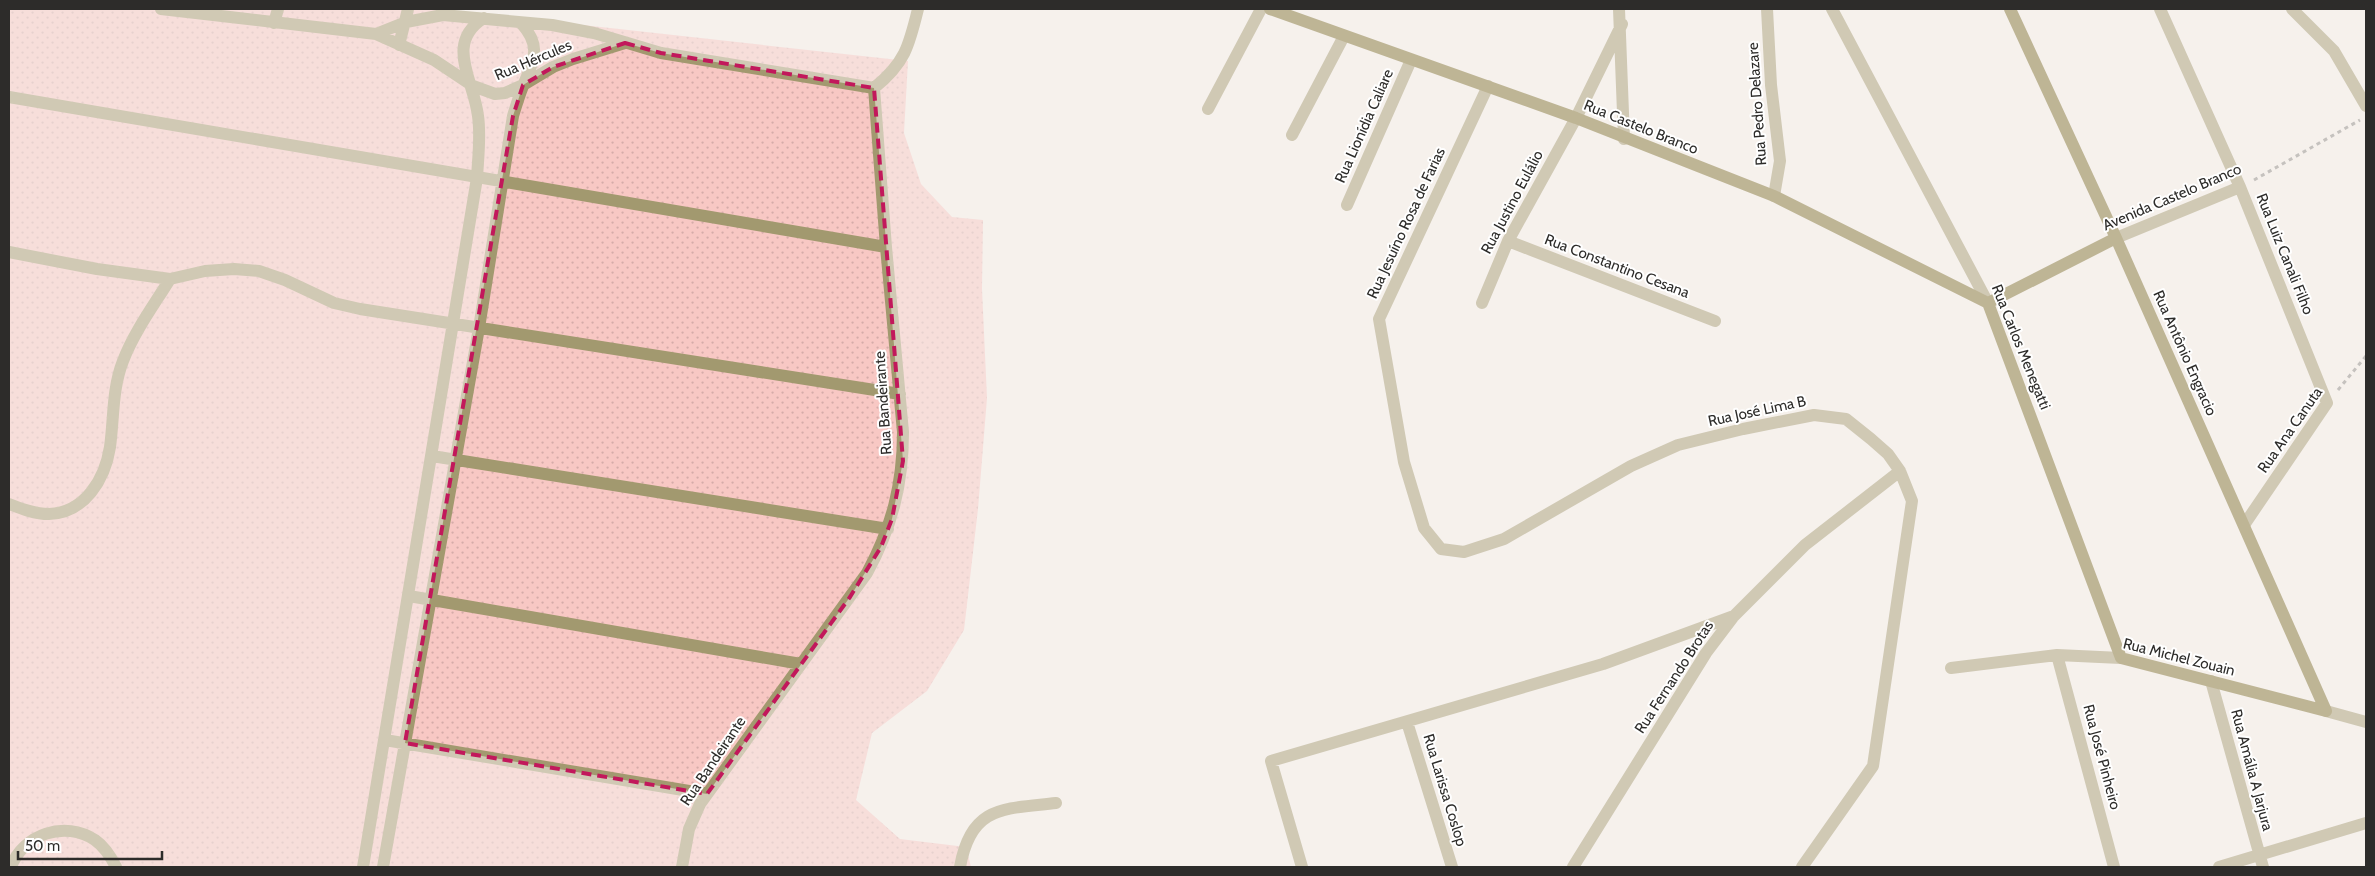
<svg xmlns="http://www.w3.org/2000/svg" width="2375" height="876" font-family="Cabin,sans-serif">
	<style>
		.grass { fill: url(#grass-dots) }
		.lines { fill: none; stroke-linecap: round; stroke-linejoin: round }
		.path { stroke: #8b8985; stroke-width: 3; stroke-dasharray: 4 4; stroke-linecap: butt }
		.street { stroke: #a2996f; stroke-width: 12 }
		.secondary { stroke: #7b6d2b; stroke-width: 12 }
		.marked { fill: none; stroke: #c2185b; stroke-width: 4; stroke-dasharray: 10 6; stroke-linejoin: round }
		.labels { text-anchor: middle; stroke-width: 4; stroke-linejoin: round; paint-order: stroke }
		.street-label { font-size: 15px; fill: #2d2c2a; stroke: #fff }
	</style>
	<defs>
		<pattern id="grass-dots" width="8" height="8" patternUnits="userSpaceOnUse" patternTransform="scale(1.25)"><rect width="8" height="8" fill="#f8c8c4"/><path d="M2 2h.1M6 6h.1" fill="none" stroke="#d5aca9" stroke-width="1.8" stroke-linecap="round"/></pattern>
	</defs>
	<rect width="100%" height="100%" fill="#f5f1ec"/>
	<path class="grass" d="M9,9L446,10L908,61L904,133L921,184L952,217L983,220L982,289L987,398L978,509L964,630L927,691L872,733L856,800L900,839L966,847L971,867H9Z"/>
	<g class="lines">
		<path class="path" d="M2254,180L2360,120
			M2338,390L2366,356"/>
		<path class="street" d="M161,9L376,34L434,60L473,86L495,94L505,93L523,85L553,67L573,59L625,43
			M1619,9L1624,139
			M1767,9L1771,85L1780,161L1774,196
			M1832,9L1988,303
			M2160,9L2240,187L2327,403L2244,525
			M2292,9L2334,51L2366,106
			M274,23L278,9
			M376,34L406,22L443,15L552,25L594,33L661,53L874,88
			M399,45L408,9
			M1488,86L1379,319L1404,462L1424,528L1441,549L1464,552L1504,539L1631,466L1678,445L1743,429L1814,415L1846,419L1871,439L1888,454L1900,471L1912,501L1873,766L1802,867
			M874,88C905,63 909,46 918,9
			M9,97L886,247
			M1208,109L1261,9
			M1292,135L1344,36
			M1347,205L1411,60
			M2116,238L2240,187
			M1508,241L1715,321
			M9,252L97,269L170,279L205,271L234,269L259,271L285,280L334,303L360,309L900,394
			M1482,303L1508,241L1576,118L1622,24
			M432,456L888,529
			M9,504C22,509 35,514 49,514C85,513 105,479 110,447C114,418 112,389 123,361C134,332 154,305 170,279
			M409,596L801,664
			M2057,655L2114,867
			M1951,668L2057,655L2121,658
			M2211,681L2263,867
			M2326,711L2366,722
			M1407,722L1452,867
			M385,740L707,794
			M11,867C23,834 65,820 95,840C105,847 111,857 116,867
			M363,867L477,178C478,158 481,136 478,116C474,80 444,43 484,18
			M383,867L479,328L513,116C516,106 519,96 523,86C533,61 543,47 521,23
			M682,867L689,829L700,804L867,573C892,527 903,484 903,432L886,247L874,88
			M960,867C971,805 1004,809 1056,803
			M1302,867L1271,761L1603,664L1734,616
			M1573,867L1706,653L1734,616L1805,545L1900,471
			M2219,867L2366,823"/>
		<path class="secondary" d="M1270,9L1576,118L1774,196L1988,303
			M2010,9L2116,238L2326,711
			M1988,303L2121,658L2326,711
			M1988,303L2116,238"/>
	</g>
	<path d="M0 0H2375V876H0ZM625,43L661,53L874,88L903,461L892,519L881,547L850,597L707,794L405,743L513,116L523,85L553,67Z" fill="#f5f1ec" fill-opacity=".55" fill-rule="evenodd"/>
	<path class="marked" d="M625,43L661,53L874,88L903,461L892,519L881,547L850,597L707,794L405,743L513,116L523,85L553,67Z"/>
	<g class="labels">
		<g class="street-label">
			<text transform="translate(533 60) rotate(-23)" y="5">Rua Hércules</text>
			<text transform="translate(1757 104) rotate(-94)" y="5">Rua Pedro Delazare</text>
			<text transform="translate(1364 126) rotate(-66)" y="5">Rua Lionídia Caliare</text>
			<text transform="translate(1641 127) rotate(22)" y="5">Rua Castelo Branco</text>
			<text transform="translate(2172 197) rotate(-23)" y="5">Avenida Castelo Branco</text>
			<text transform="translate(1512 202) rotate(-62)" y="5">Rua Justino Eulálio</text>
			<text transform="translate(1406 223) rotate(-65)" y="5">Rua Jesuíno Rosa de Farias</text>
			<text transform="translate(2285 254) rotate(68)" y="5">Rua Luiz Canali Filho</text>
			<text transform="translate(1617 266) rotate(21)" y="5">Rua Constantino Cesana</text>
			<text transform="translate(2021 347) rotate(68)" y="5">Rua Carlos Menegatti</text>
			<text transform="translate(2185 353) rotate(66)" y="5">Rua Antônio Engracio</text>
			<text transform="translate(883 403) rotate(-94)" y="5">Rua Bandeirante</text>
			<text transform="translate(1757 411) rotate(-12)" y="5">Rua José Lima B</text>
			<text transform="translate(2290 430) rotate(-55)" y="5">Rua Ana Canuta</text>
			<text transform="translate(2179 657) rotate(14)" y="5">Rua Michel Zouain</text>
			<text transform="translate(1674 677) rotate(-57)" y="5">Rua Fernando Brotas</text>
			<text transform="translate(2102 757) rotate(75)" y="5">Rua José Pinheiro</text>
			<text transform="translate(713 761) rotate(-56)" y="5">Rua Bandeirante</text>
			<text transform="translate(2252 770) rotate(75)" y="5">Rua Amália A Jarjura</text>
			<text transform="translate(1445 790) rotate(73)" y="5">Rua Larissa Coslop</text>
		</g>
	</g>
	<rect width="2375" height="876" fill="none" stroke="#2d2c2a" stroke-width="20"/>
	<path d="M18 851v8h144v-8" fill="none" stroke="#2d2c2a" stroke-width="2.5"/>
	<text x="25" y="851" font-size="15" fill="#2d2c2a" stroke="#ffffff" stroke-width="4" paint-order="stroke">50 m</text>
</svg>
